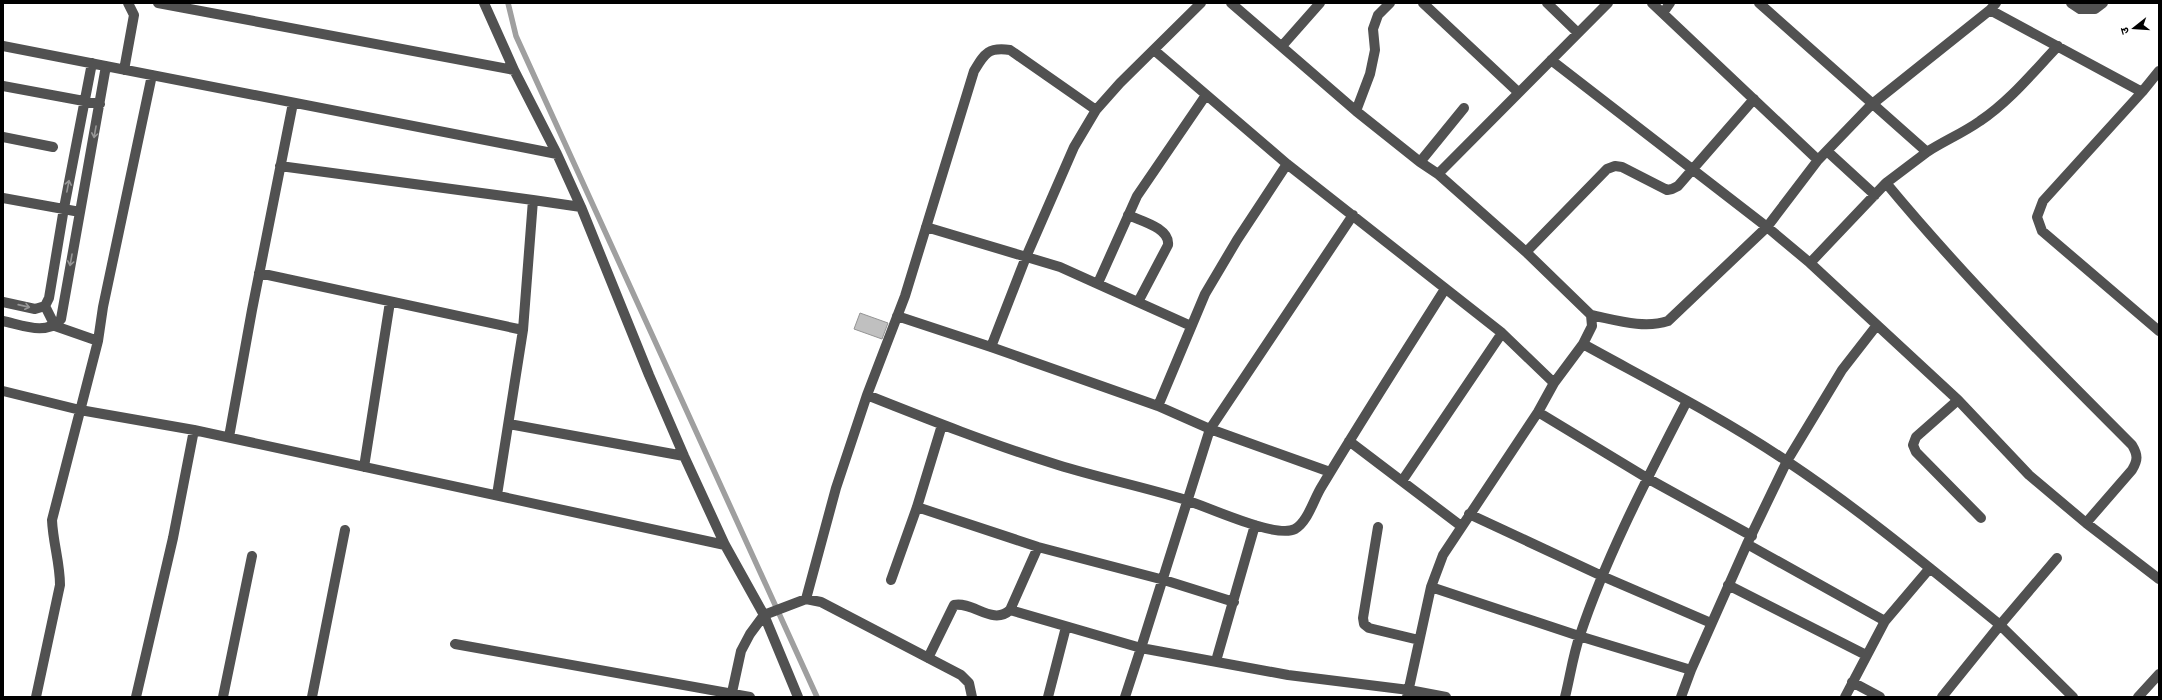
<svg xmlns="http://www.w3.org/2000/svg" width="2162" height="700" font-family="'Roboto Condensed','Noto Sans Devanagari',sans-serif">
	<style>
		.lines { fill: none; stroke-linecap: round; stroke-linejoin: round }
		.stream { stroke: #9f9f9f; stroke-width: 5.5 }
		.building { fill: #c0c0c0; stroke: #959595 }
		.minor { stroke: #515151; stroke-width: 10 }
		.oneway { stroke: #979797 }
	</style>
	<rect width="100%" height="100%" fill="#fff"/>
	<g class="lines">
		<path class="stream" d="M508,3L516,36L817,697"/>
	</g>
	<path class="building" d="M860,313L888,323L882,339L854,329Z"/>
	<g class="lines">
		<path class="minor" d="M158,3L514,70
			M484,3L514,70L557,154L581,207L649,375L684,456L725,545L764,615L798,697
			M1231,3L1356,111L1420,162L1438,174L1526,252L1591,315
			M1423,3L1518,92
			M1547,3L1578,33
			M1652,3L1818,160
			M1759,3L1927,152L1886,183C1963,276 2047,360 2132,445C2138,455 2138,460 2132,470L2086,523
			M2071,3L2080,9H2095L2103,3
			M1990,10L2142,92
			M1663,13L1670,3
			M3,46L557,154
			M1282,46L1320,3
			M1154,50L1287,164L1502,333L1554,383
			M1551,60L1767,227L1810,263L1958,400L2029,475L2086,523L2159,579
			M124,70L134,15L128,3
			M2159,71L2142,92L2043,201L2037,217L2042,231L2159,331
			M3,86L100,104
			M1356,111L1370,74L1375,50L1373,29L1378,15L1390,3
			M3,137L53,147
			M1827,151L1875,195
			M1927,152C1944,141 1963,133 1980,121C2010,101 2034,71 2058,46
			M1420,162L1464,108
			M280,166L533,200
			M1438,174L1608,3
			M3,198L80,212
			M1128,215C1141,221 1170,228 1168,245L1138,302
			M1353,215L1210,429L1141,648L1288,675L1409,690L1446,697
			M926,227L1060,267L1191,326
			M1526,252L1607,169L1615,166L1622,167L1667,190L1672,189L1678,186L1754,99
			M1810,263L1886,183
			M259,273L523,330
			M1098,283L1137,196L1206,95
			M3,302L35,309L45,306L49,298L64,208L92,63
			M45,306L55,326L98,341
			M897,316L991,347L1158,406L1210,429L1330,472
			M3,321C22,325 47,336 61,319L106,66
			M1583,344C1652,382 1723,418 1788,462C1863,512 1931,569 2000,625L1942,697
			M991,347L1026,257L1074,147L1096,110L1120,83L1201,3
			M3,391L80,410L194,430L725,545
			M867,395C930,420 993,445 1058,465C1100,478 1144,487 1186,500C1208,507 1276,539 1295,529C1308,522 1314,498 1322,486C1362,419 1404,354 1445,289
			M1958,400L1916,437L1913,445L1916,452L1981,518
			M1158,406L1205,294L1237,240L1287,164
			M1538,412L1647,478L1752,536
			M509,424L684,456
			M229,437L252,310L293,103
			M1349,441L1461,526
			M364,467L390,302
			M1402,481L1502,333
			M497,495L523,330L533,200L581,207
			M917,507L1038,547L1164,580L1234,602
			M1469,514L1602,576L1711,623
			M1378,527L1363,618L1364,624L1369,628L1419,640
			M1747,544L1885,621
			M2057,558L2000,625L2073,697
			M891,580L917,507L942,425
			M1728,585L1866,655
			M1431,587L1579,636L1691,670
			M806,599L836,488L867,395L905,296L974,71C985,53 988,47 1010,50L1096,110
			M1010,610L1141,648L1125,697
			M455,644L750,697
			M928,658L954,605C973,601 993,626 1010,610L1038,547
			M1216,661L1255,525
			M1852,682L1880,697
			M36,697L60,585C60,563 53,543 52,520L98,341L103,307L152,75
			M136,697L173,538L194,430
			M223,697L252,556
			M312,697L345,530
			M731,697L741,651L750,634L764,615L806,599L821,602L961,675L969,683L972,697
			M1048,697L1066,627
			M1407,697L1431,587L1443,555L1538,412L1554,383L1583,344L1592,326L1591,315C1616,320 1644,329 1668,321L1767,227L1818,160L1871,105L1990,10L1996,3
			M1565,697C1570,677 1573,655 1580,635C1607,554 1648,477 1687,401
			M1681,697L1691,670L1747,544L1787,461L1842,370L1877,325
			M1845,697L1885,621L1930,568
			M2138,697L2159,674"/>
	</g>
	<defs><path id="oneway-shaft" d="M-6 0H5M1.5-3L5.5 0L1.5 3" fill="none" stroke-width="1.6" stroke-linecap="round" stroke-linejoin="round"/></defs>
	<g class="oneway">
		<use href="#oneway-shaft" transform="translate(95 132) rotate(100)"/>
		<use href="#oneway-shaft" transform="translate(68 186) rotate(-79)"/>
		<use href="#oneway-shaft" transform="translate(71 260) rotate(100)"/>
		<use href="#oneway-shaft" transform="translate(24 306) rotate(13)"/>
	</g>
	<rect width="2162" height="700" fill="none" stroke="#000000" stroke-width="8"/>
	<g transform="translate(2134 28) rotate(253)" stroke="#ffffff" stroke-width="3" paint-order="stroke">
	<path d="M0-3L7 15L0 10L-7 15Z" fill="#000000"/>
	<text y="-6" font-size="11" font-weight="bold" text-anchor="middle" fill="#000000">उ</text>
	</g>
</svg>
